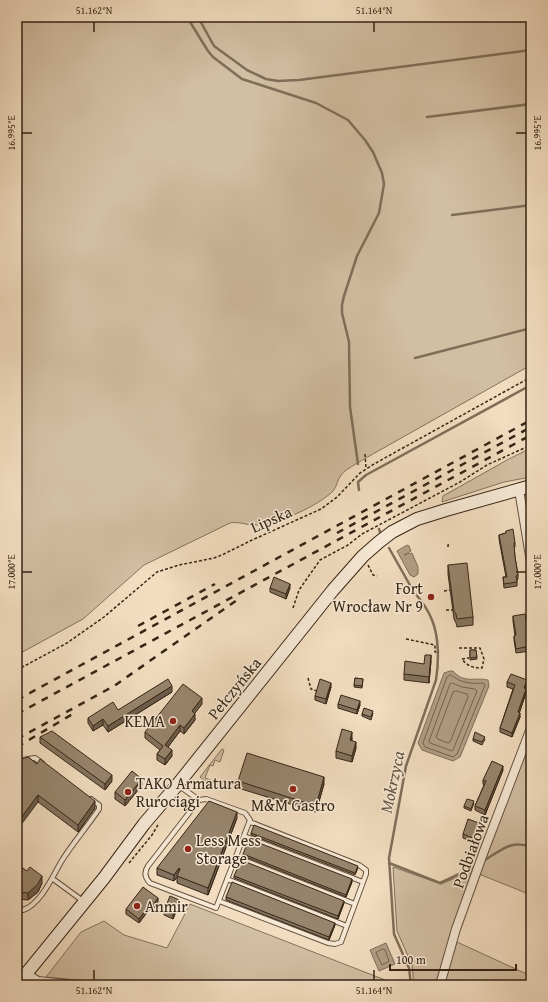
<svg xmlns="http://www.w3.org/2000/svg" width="548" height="1002" font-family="'Gentium Book Plus',serif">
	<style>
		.green { fill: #d2bea3; stroke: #84725c }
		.water { fill: #b29e86; stroke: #806e59 }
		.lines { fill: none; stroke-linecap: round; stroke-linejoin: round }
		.shore { stroke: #74624e; stroke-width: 1 }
		.stream { stroke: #806e59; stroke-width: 2.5 }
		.lane-casing { stroke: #655340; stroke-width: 6 }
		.street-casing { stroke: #655340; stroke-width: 10 }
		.secondary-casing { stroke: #362515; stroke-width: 14 }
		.path { stroke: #362515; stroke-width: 1.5; stroke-dasharray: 3 2; stroke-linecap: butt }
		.lane { stroke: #f7e9d6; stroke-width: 4 }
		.street { stroke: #f7e9d6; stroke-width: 8 }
		.secondary { stroke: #f7e9d6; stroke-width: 12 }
		.rail { stroke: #362515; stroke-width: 2.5; stroke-dasharray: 7 7; stroke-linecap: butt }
		.wall { fill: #83725f; stroke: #362515 }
		.shaded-wall { fill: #6a5d4d; stroke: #362515 }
		.building { fill: #98856e; stroke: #362515 }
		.ticks { fill: none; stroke: #362515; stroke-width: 1.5 }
		.poi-dot { fill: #8f2418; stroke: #f7e9d6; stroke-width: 1.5 }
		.labels { text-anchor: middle; stroke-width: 3; stroke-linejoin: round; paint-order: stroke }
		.street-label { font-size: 16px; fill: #362515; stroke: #f7e9d6 }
		.poi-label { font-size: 16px; fill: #362515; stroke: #f7e9d6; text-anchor: start }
		.water-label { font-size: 17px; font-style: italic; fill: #614f3d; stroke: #f7e9d6 }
		.neatline { fill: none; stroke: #362515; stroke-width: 1.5 }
		.ticks-label { font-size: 10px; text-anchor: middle; fill: #362515 }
	</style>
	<rect width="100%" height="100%" fill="#f2ddc0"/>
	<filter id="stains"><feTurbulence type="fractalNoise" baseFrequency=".005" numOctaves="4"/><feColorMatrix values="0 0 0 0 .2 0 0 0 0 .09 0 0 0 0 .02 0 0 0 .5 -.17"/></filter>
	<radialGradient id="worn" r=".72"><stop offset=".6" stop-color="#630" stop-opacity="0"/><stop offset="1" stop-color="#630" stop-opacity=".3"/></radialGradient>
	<path class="green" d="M17,17H531V365L364,459C358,463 344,470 341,475C337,480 337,487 333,491C318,506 278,524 257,525C248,526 240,521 230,523L144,565L83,619L17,655Z
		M531,448V477L504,482L442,502L443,496L507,460Z
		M531,735V895L479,874Z
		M222,749L224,750L220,762L215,760L213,766L210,765L205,778L216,782L214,788L200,777Z
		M393,867L441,884L472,871C459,909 447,947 435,985H414L412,965L397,931Z
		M190,904L398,985H128L46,977L81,932L104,921L124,935L167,948Z
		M457,942L531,976V985H443Z"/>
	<path class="water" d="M407,545L409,546L411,551L404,555L412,553L418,567V574L414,577L410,575L397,551Z
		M450,671H453C464,684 475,677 488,680L489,686L460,757L453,761L422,750L418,743L444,673Z
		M386,943L395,964L379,971L370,950Z"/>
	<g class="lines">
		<path class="shore" d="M451,675C461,683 471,684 483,683L485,685L457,754L453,757L425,747L423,743L447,677Z
			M452,683L462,687L475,689L477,691L453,750L452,751L430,743L429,741L450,684Z
			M456,691L467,694L468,697L450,742L448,743L438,739L436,737L453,692Z
			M383,949L385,950L389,961L382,965L376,953Z"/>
		<path class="stream" d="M187,17L208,51L213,57L242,79L316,103L348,120L365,140L373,152L382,173L384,184L379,213L357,256L344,296L342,305V313L349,342L350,407L358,464
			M198,17L214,46L247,70L266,79L278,81L299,80L531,50
			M427,117L531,104
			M452,215L531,205
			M415,358L531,328
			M359,490L358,482L366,475L531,385
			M379,529L380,532
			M389,548L411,587
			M485,860C500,851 512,839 531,847
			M389,863L440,883L472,868
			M411,985L409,968L394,934L389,858L406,766L436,680C439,661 439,637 432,620C428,609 421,600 413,591"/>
		<g class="lane-casing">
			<path id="lane" d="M17,762L22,760L35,758L42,763
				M178,785L199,800L148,866C144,872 145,878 150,883L216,908L250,820L245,813L206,799L199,800
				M244,836L363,882
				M236,857L355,904
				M53,879L83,901
				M227,879L347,926
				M219,901L328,943L335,944L341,942L366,874V870L359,865L250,822
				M17,906L23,910C40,905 53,876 61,862C72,844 87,827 99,809V805L91,799"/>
		</g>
		<g class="street-casing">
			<path id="street" d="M519,490L531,562
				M27,974L38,981L77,985
				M440,985L456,929L484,851L531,728"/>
		</g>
		<g class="secondary-casing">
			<path id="secondary" d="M17,985L104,878L144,824L178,784L333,590L363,556L379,542L392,532L417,519L446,510L531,486"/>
		</g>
		<path class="path" d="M365,454L366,468
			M448,547V545L451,544
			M368,565L373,575L377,576
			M444,591L450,590
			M293,608L299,590L320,560L348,545L362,534L460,482L487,465L531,445
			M446,610H453
			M406,639L435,645V652H439
			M459,648H480L484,659L482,668C473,668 467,666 462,659
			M462,659L469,658
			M17,670L67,643L104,617L157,572L179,565L214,558L222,555L250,541L321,509L337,497L360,473L374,464L531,377
			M308,678L311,689L317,691
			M129,863L152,835L159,823"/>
		<use href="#lane" class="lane"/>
		<use href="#street" class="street"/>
		<use href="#secondary" class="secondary"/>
		<path class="rail" d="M337,533L531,427
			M138,626L215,584
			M17,700L531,420
			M17,714L531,435
			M17,739L114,686L237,600
			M17,747L76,712"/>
	</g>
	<path class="wall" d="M506,531L515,543V547H514L515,557L518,575V579L517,580V586L504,588L503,577H506L499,539V535L506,533Z
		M448,565L473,617V625L457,627L456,623L454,619L448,574Z
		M270,588H290L286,599L270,592Z
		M513,616L530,646V651L516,653L514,640V636H515L513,621Z
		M470,650H476L477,659L470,660Z
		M431,661L429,683L404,680V674L424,664Z
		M355,678L363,679L362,688L354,687Z
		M507,682L527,684L526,689V693L519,713L520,717L512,737L500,732V728L513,689L507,687Z
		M331,687L326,704L315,700V696Z
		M172,692L108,732L103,725L93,731L88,723V718L118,710Z
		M202,704L194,713L195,720L184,734L180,731L168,747L172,756L165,765L157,760V754L160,750L145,738V732Z
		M338,704L360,705L357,714L338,708Z
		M373,713L371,720L362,716V714Z
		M40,737L112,781L105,790L40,743Z
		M352,738V741L356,748L352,762L336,758V751Z
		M473,739H485L482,745L473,741Z
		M28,757L95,808L78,832L38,802Z
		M503,770L485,815L475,810V806L484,785L483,784V780Z
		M238,781L324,784L316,812L238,788Z
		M142,785L125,806L115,799V792Z
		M474,803L471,811L464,808V806Z
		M237,818L208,895L177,883V877L174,881L157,875V868Z
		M479,828L473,842L463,838V834Z
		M251,833L358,868L355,875L251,835Z
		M243,854L352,882L346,897L243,856Z
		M17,864L42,883L38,892L28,900L17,899Z
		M234,876L344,903L338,919L234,878Z
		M226,897L335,925L329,940L226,900Z
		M158,902L151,912L148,911L139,923L126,914V909Z
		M179,904L173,919L164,915V911Z"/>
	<path class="shaded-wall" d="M290,584V588L286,599V594Z
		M431,655V661L429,683V677Z
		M527,680V684L524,692V688Z
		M331,683V687L326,704V699Z
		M172,686V692L108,732V726Z
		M526,689V693L518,717V712Z
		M202,698V704L192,717V711Z
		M360,701V705L357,714V710Z
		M520,713V717L512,737V733Z
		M195,714V720L184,734V728Z
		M103,719V725L93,731V726Z
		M180,725V731L165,751V745Z
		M352,732V738L350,747V740Z
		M356,742V748L352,762V756Z
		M172,750V756L165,765V759Z
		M503,766V770L485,815V810Z
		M112,775V781L105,790V784Z
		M324,777V784L316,812V806Z
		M142,779V785L125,806V800Z
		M38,795V802L17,830V823Z
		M95,801V808L78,832V825Z
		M237,812V818L208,895V888Z
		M479,823V828L473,842V838Z
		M179,868V875L174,881V875Z
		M42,876V883L38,892L28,900V893Z
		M352,879V882L346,897V895Z
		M158,898V902L151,912V908Z
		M179,900V904L173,919V914Z
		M344,901V903L338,919V916Z
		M148,907V911L139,923V919Z
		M335,923V925L329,940V937Z"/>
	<path class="building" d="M513,529L515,543H514L515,557L518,575L516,576L517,582L504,584L503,577H507L499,535L506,533V531Z
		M467,563L473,617L457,619L456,614L454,611L448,565Z
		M274,577L290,584L286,594L270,588Z
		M525,614L530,646L516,649L514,636L516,635L513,616Z
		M470,650H476L477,657L470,658Z
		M425,655H431L429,677L404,674L405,661L424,664Z
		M511,674L527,680L524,688L526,689L518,712L520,713L512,733L500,728L515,685L507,682Z
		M355,678L363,679L362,686L354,685Z
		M168,679L172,686L108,726L103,719L93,726L88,718L113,702L118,710Z
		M320,679L331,683L326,699L315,696Z
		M183,684L202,698L192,711L195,714L184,728L180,725L165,745L172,750L165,759L157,754L163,746L145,732Z
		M341,695L360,701L357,710L338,704Z
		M364,708L373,711L371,717L362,714Z
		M342,729L352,732L350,740L356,742L352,756L336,751Z
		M52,731L112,775L105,784L40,737Z
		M475,732L485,737L482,742L473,739Z
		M247,753L324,777L316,806L238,781Z
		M28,757L37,764L40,759L95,801L78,825L38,795L17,823V762L19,760Z
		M492,761L503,766L485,810L475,806L486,781L483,780Z
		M132,771L142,779L125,800L115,792Z
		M467,799L474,801L471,809L464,806Z
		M209,801L237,812L208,888L177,876L180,869L179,868L174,875L157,868Z
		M468,819L479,823L473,838L463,834Z
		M254,825L358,866L355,873L251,833Z
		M249,839L352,879L346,895L243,854Z
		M241,860L344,901L338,916L234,876Z
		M17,864L27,871L30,867L42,876L38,884L28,893L17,892V885L18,884H17Z
		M232,882L335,923L329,937L226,897Z
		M143,887L158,898L151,908L148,907L139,919L126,909Z
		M170,896L179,900L173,914L164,911Z"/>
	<path class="ticks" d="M94,22V32M374,22V32M22,133H32M516,133H526M22,572H32M516,572H526M94,970V980M374,970V980"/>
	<g class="poi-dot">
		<circle cx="431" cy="597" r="4"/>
		<circle cx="173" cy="721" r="4"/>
		<circle cx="293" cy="789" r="4"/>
		<circle cx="128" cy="792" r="4"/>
		<circle cx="188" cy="849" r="4"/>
		<circle cx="137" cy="906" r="4"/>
	</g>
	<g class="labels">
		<g class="street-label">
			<text transform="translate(271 519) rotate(-24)" y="6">Lipska</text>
			<text transform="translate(234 688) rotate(-51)" y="6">Pełczyńska</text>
			<text transform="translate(470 851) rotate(-70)" y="6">Podbiałowa</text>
		</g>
		<g class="poi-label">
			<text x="423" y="594" text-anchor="end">Fort<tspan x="423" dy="18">Wrocław Nr 9</tspan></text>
			<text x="165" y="727" text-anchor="end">KEMA</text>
			<text x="136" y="789">TAKO Armatura<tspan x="136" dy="18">Rurociągi</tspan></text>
			<text x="293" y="811" text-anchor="middle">M&amp;M Gastro</text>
			<text x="196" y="846">Less Mess<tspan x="196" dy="18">Storage</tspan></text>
			<text x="145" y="912">Anmir</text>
		</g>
		<g class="water-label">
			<text transform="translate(392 782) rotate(-78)" y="6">Mokrzyca</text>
		</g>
	</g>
	<rect width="548" height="1002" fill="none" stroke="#f2ddc0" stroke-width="44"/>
	<path d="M390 964v6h126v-6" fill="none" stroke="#362515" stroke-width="2"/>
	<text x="396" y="964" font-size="12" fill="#362515" stroke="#f7e9d6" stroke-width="3" paint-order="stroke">100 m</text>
	<rect x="22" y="22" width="504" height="958" class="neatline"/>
	<g class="ticks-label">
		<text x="94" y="14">51.162°N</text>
		<text x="374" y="14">51.164°N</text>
		<text transform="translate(537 133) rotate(-90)" y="4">16.995°E</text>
		<text transform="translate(11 133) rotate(-90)" y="4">16.995°E</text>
		<text transform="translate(537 572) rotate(-90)" y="4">17.000°E</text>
		<text transform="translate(11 572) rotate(-90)" y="4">17.000°E</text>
		<text x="94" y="994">51.162°N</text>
		<text x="374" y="994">51.164°N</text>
	</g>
	<rect width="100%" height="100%" filter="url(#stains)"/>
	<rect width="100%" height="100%" fill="url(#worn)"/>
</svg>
